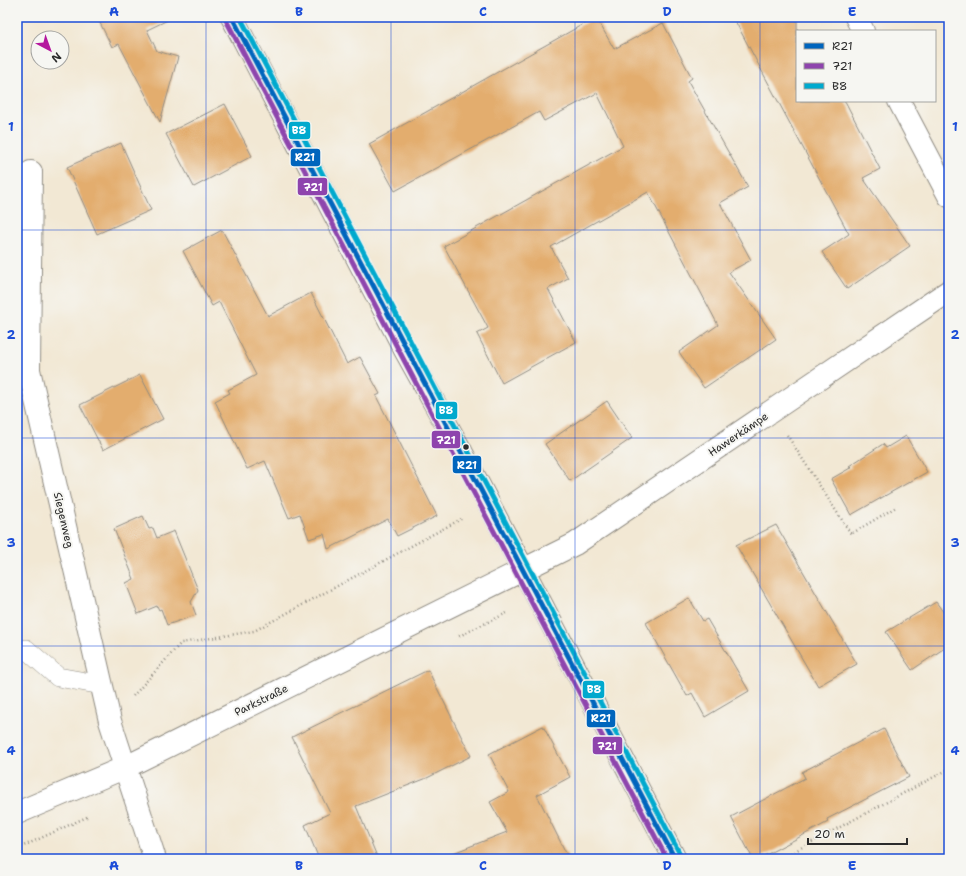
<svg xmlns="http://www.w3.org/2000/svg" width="966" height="876" font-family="'Shantell Sans',sans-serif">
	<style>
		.building { fill: #e3ad6e }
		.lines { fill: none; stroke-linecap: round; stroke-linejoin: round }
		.service-casing { stroke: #8e8a80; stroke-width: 20 }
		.minor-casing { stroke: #8e8a80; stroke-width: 24 }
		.secondary-casing { stroke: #8e8a80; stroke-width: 24 }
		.path { stroke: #8e8a80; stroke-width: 2.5; stroke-dasharray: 1 3; stroke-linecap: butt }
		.service { stroke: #fff; stroke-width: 19 }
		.minor { stroke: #fff; stroke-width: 22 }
		.secondary { stroke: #fff; stroke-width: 22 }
		.bus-1-casing { stroke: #f6f6f2; stroke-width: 8 }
		.bus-2-casing { stroke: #f6f6f2; stroke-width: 8 }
		.bus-3-casing { stroke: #f6f6f2; stroke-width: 8 }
		.bus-1 { stroke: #0065bd; stroke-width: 5 }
		.bus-2 { stroke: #8e44ad; stroke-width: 5 }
		.bus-3 { stroke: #00a9ce; stroke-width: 5 }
		.grid { fill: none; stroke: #1d4ed8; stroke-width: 1; stroke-opacity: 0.55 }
		.bus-dot { fill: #2b2b2b; stroke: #f6f6f2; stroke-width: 1.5 }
		.labels { text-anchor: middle; stroke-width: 4; stroke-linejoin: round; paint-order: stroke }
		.street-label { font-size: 11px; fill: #2b2b2b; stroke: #f6f6f2 }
		.line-badge { stroke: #f6f6f2; stroke-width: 1.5 }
		.badge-label { font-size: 11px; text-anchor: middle; font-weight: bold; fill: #fff }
		.neatline { fill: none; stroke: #1d4ed8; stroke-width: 1.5 }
		.grid-label { font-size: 13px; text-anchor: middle; font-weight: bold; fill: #1d4ed8 }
	</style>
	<rect width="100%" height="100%" fill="#f6f6f2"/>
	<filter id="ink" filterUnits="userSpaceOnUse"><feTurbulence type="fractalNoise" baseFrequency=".025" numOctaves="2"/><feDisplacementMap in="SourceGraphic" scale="8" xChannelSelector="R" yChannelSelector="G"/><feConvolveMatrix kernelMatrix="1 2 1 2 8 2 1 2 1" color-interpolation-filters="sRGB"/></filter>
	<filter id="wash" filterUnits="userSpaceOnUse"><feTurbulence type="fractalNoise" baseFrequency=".012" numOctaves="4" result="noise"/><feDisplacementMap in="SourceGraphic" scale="16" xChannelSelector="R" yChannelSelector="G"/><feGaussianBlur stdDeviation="0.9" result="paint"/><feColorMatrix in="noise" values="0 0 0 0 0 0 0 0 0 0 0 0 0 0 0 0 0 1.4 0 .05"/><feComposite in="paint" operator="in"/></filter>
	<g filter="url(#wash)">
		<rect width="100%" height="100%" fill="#f2e8d4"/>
		<g id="blocks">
			<path class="building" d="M97,17H174L147,30L157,51L178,57L160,122L119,44L112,47Z
				M596,17L614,49L663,23L692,78L688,81L748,187L720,203L751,260L729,272L776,339L704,388L679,352L718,325L648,192L551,247L568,278L548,289L576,342L502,383L477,334L488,328L444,246L623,146L597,93L544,121L539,112L395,191L369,144Z
				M733,17H797V101H845L880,169L863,178L910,246L847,289L822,252L849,234Z
				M225,104L252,156L194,187L166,134Z
				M121,143L151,210L97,234L67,167Z
				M222,230L268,316L311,293L347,364L360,357L380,394L376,396L437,516L397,536L388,519L328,549L324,534L309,539L300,514L289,518L265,461L247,469L215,401L230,393L228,390L256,375L219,302L212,306L183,251Z
				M140,375L163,419L103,450L80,405Z
				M607,401L632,438L570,481L545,444Z
				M906,436L927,472L851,515L831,479L852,467L849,466L883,444L886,448Z
				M143,516L149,529L153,528L157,538L174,531L198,590L191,602L196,615L167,625L161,609L159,610L157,606L138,614L126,583L134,579L114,529Z
				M776,525L857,664L818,686L736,545Z
				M689,598L703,621L707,619L749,691L705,717L692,693L687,696L646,623Z
				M936,602L949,620V645L912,670L886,632Z
				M428,670L471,756L427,778L356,806L378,859H319L305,825L330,813L292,737Z
				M543,726L570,777L537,795L569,859H443V857L507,832L490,802L509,792L489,754Z
				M884,729L909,777L827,819L828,822L758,859H753L731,817L805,778L802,772Z"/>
		</g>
	</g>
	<g filter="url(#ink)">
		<use href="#blocks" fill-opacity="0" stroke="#8e8a80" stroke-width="1"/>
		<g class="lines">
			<g class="service-casing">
				<path id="service" d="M26,649L58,677L102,685"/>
			</g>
			<g class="minor-casing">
				<path id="minor" d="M856,17L863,31
					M899,101L949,196
					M31,172L29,370L110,721L155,859
					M17,813L126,767L575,544L949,291"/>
			</g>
			<g class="secondary-casing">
				<path id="secondary" d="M232,17L405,350L461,451L675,859"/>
			</g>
			<path class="path" d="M787,435L851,534L896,507
				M459,636L509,612
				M133,696L181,643L254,631L463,518
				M17,849L89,816
				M780,859L949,769"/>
			<use href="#service" class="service"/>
			<use href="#minor" class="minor"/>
			<use href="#secondary" class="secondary"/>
			<g class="bus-1-casing">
				<path id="bus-1" d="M232,17C378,298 528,578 675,859"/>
			</g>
			<g class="bus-2-casing">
				<path id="bus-2" d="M226,20C371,301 520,579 667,859"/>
			</g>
			<g class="bus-3-casing">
				<path id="bus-3" d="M240,17C386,297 534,576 681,856"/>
			</g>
			<use href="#bus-1" class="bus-1"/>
			<use href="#bus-2" class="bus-2"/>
			<use href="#bus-3" class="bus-3"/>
		</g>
	</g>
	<path class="grid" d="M206,17V859M391,17V859M575,17V859M760,17V859M17,230H949M17,438H949M17,646H949"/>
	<circle class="bus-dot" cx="466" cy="447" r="3.5"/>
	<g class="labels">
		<g class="street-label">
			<text transform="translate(738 434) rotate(-34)" y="4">Hawerkämpe</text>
			<text transform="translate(64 520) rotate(77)" y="4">Siegenweg</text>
			<text transform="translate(261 700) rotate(-26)" y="4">Parkstraße</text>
		</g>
	</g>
	<g class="line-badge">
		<rect x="288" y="121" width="23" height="19" rx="4" fill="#00a9ce"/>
		<rect x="290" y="148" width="31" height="19" rx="4" fill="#0065bd"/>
		<rect x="297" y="177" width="31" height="19" rx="4" fill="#8e44ad"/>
		<rect x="435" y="401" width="23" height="19" rx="4" fill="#00a9ce"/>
		<rect x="431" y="430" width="30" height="19" rx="4" fill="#8e44ad"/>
		<rect x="452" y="455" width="30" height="19" rx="4" fill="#0065bd"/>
		<rect x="582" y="680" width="23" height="19" rx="4" fill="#00a9ce"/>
		<rect x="586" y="709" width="30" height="19" rx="4" fill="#0065bd"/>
		<rect x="592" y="736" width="31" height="19" rx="4" fill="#8e44ad"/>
	</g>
	<g class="badge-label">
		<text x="299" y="134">B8</text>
		<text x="305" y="161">R21</text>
		<text x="313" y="191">721</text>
		<text x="446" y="414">B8</text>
		<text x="446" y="444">721</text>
		<text x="467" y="469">R21</text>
		<text x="594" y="693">B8</text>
		<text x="601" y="722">R21</text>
		<text x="607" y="750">721</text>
	</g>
	<rect width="966" height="876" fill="none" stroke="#f6f6f2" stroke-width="44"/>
	<rect x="796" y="30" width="140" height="72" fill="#f6f6f2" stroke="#a5a5a2"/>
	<rect x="804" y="43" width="20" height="6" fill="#0065bd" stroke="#a5a5a2"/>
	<text x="832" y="50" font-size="12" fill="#2b2b2b">R21</text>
	<rect x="804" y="63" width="20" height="6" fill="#8e44ad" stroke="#a5a5a2"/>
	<text x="832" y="70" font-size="12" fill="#2b2b2b">721</text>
	<rect x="804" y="83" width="20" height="6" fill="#00a9ce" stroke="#a5a5a2"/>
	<text x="832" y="90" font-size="12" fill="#2b2b2b">B8</text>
	<g transform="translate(50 50) rotate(139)"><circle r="19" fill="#f6f6f2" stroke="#a5a5a2"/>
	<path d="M0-3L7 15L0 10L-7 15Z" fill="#b5179e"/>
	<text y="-6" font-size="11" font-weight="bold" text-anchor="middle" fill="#2b2b2b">N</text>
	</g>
	<path d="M808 838v6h99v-6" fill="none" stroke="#2b2b2b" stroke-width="2"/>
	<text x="814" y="838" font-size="12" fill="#2b2b2b" stroke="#f6f6f2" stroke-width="3" paint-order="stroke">20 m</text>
	<rect x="22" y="22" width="922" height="832" class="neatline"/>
	<g class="grid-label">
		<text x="114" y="16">A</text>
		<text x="299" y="16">B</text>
		<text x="483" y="16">C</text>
		<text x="667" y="16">D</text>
		<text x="852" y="16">E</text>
		<text x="11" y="131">1</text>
		<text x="955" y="131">1</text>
		<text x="11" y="339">2</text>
		<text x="955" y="339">2</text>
		<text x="11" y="547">3</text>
		<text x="955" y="547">3</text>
		<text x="11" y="755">4</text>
		<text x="955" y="755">4</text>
		<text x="114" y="870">A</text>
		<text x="299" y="870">B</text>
		<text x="483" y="870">C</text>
		<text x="667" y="870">D</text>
		<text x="852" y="870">E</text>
	</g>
</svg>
